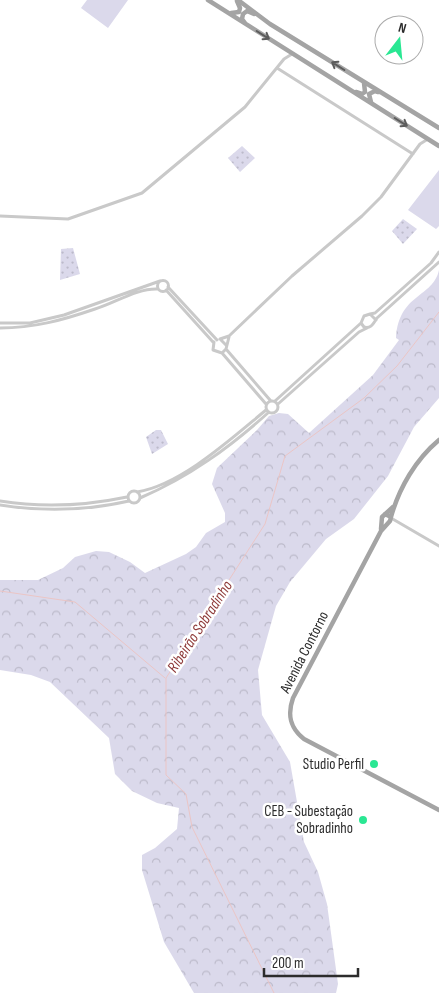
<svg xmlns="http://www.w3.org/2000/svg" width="439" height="993" font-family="'Sofia Sans Condensed',sans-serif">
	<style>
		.forest { fill: url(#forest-crowns) }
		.park { fill: url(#park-dots) }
		.pitch { fill: #dbd9eb }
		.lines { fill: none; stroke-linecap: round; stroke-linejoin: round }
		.stream { stroke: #ebc5c5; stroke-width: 1 }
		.minor { stroke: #c9c9c9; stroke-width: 3 }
		.major { stroke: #a4a4a4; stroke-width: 4.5 }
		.oneway { stroke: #5c5c5c }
		.poi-dot { fill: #2ae793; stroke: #fff; stroke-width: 2 }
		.labels { text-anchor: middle; stroke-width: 5; stroke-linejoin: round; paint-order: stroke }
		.street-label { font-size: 15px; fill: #2c2c2c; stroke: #fff }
		.poi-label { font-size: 15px; fill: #2c2c2c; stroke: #fff; text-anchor: end }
		.water-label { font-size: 16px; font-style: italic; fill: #8f3b3a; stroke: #fff }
	</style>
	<defs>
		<pattern id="forest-crowns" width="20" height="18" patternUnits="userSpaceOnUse" patternTransform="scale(1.25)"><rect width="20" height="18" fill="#dbd9eb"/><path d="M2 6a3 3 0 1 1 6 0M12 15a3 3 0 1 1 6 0" fill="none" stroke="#bcbaca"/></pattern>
		<pattern id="park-dots" width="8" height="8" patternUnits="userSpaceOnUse" patternTransform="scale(1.25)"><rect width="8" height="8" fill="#dbd9eb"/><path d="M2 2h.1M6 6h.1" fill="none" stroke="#bcbaca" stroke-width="1.8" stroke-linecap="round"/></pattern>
	</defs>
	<rect width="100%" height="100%" fill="#fff"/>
	<path class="forest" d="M439,270V398L414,427L388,476L354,519L326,539L290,582L276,606L258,670L262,715L290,762L304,842L318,872L327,904L338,984L336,993H194L164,942L142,870V855L155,848L177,829L179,808L157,803L132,791L115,774L109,738L50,682L31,675L0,670V580H38L63,568L75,557L96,551L109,552L130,562L145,573L186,554L196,547L206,533L225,522V513L212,484L217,468L257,430L269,416L279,413L288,414L309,433L373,375L399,340L396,338C399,293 433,298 439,270Z"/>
	<path class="park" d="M242,146L255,158L240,172L228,158Z
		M403,219L417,229L403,244L392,231Z
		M73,248L80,274L60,280L61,249Z
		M156,430H161L168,444L152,454L146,437Z"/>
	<path class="pitch" d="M87,0H128L108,28L81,8Z
		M439,170V226L436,229L408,210Z"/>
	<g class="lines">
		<path class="stream" d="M0,591L75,602L165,678
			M274,993L192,827L186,794L166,775V678L265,524L285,456L364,398L397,366L439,312"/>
		<path class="minor" d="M277,68L413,154
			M0,216L68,219L142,193L245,107L284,59L292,54
			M157.5 286a5.5 5.5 0 1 1 11 0a5.5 5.5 0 1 1-11 0Z
			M168,287L217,340
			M166,290L213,342
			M370,314L375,313L431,263L439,252
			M376,320L370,314L364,316L361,323L364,327C371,329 373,324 377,318L439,262
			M0,323H30L64,315L160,281
			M0,328C34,328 63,320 95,309C115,303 137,288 158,289
			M220,339L229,336L292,276L362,216L381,197L420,144L428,139
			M221,340L226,345
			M214,342L213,350L222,353L226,349L229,337
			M226,349L270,400
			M222,353L266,404
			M266 407a6 6 0 1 1 12 0a6 6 0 1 1-12 0Z
			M275,401L361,323
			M278,404L359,332L367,328
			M128 497a6 6 0 1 1 12 0a6 6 0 1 1-12 0Z
			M137,492C181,485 232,438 266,410
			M140,498C189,477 229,448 269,412
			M0,501C43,508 84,506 127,497
			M0,505C44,512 85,511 129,501
			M391,518L439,546"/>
		<path class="major" d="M208,0L439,146
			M238,0L270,24L439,128
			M231,13L239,12L240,8L237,1
			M245,23L242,19L243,14L247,11L254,14
			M356,92L362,94L365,92L364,83
			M371,102L369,94L375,91L378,92
			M385,514L391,517L390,521L381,531L293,698C287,715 290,728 304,739L439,810
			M391,517C399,488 416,459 439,440
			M381,529L382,517L393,507"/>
	</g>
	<defs><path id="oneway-shaft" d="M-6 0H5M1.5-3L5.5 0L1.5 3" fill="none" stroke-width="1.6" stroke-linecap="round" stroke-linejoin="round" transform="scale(1.25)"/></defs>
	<g class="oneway">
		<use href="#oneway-shaft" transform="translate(263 35) rotate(32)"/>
		<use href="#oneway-shaft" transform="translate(338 66) rotate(-148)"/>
		<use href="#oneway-shaft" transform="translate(401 122) rotate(32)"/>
	</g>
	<g class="poi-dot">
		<circle cx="374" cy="764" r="5"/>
		<circle cx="363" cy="820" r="5"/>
	</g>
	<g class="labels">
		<g class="street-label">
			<text transform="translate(304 652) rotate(-63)" y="5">Avenida Contorno</text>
		</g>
		<g class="poi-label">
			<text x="364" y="769">Studio Perfil</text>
			<text x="353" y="816">CEB - Subestação<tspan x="353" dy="17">Sobradinho</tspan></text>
		</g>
		<g class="water-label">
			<text transform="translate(199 626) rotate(-57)" y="6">Ribeirão Sobradinho</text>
		</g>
	</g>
	<g transform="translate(399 40) rotate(16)"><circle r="24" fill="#ffffff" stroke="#ababab"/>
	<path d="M0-4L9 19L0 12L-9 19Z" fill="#2ae793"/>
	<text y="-8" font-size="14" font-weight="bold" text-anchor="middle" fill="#2c2c2c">N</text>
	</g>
	<path d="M264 968v8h94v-8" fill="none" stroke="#2c2c2c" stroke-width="2.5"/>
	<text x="272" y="968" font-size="15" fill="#2c2c2c" stroke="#ffffff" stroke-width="4" paint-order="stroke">200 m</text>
</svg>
